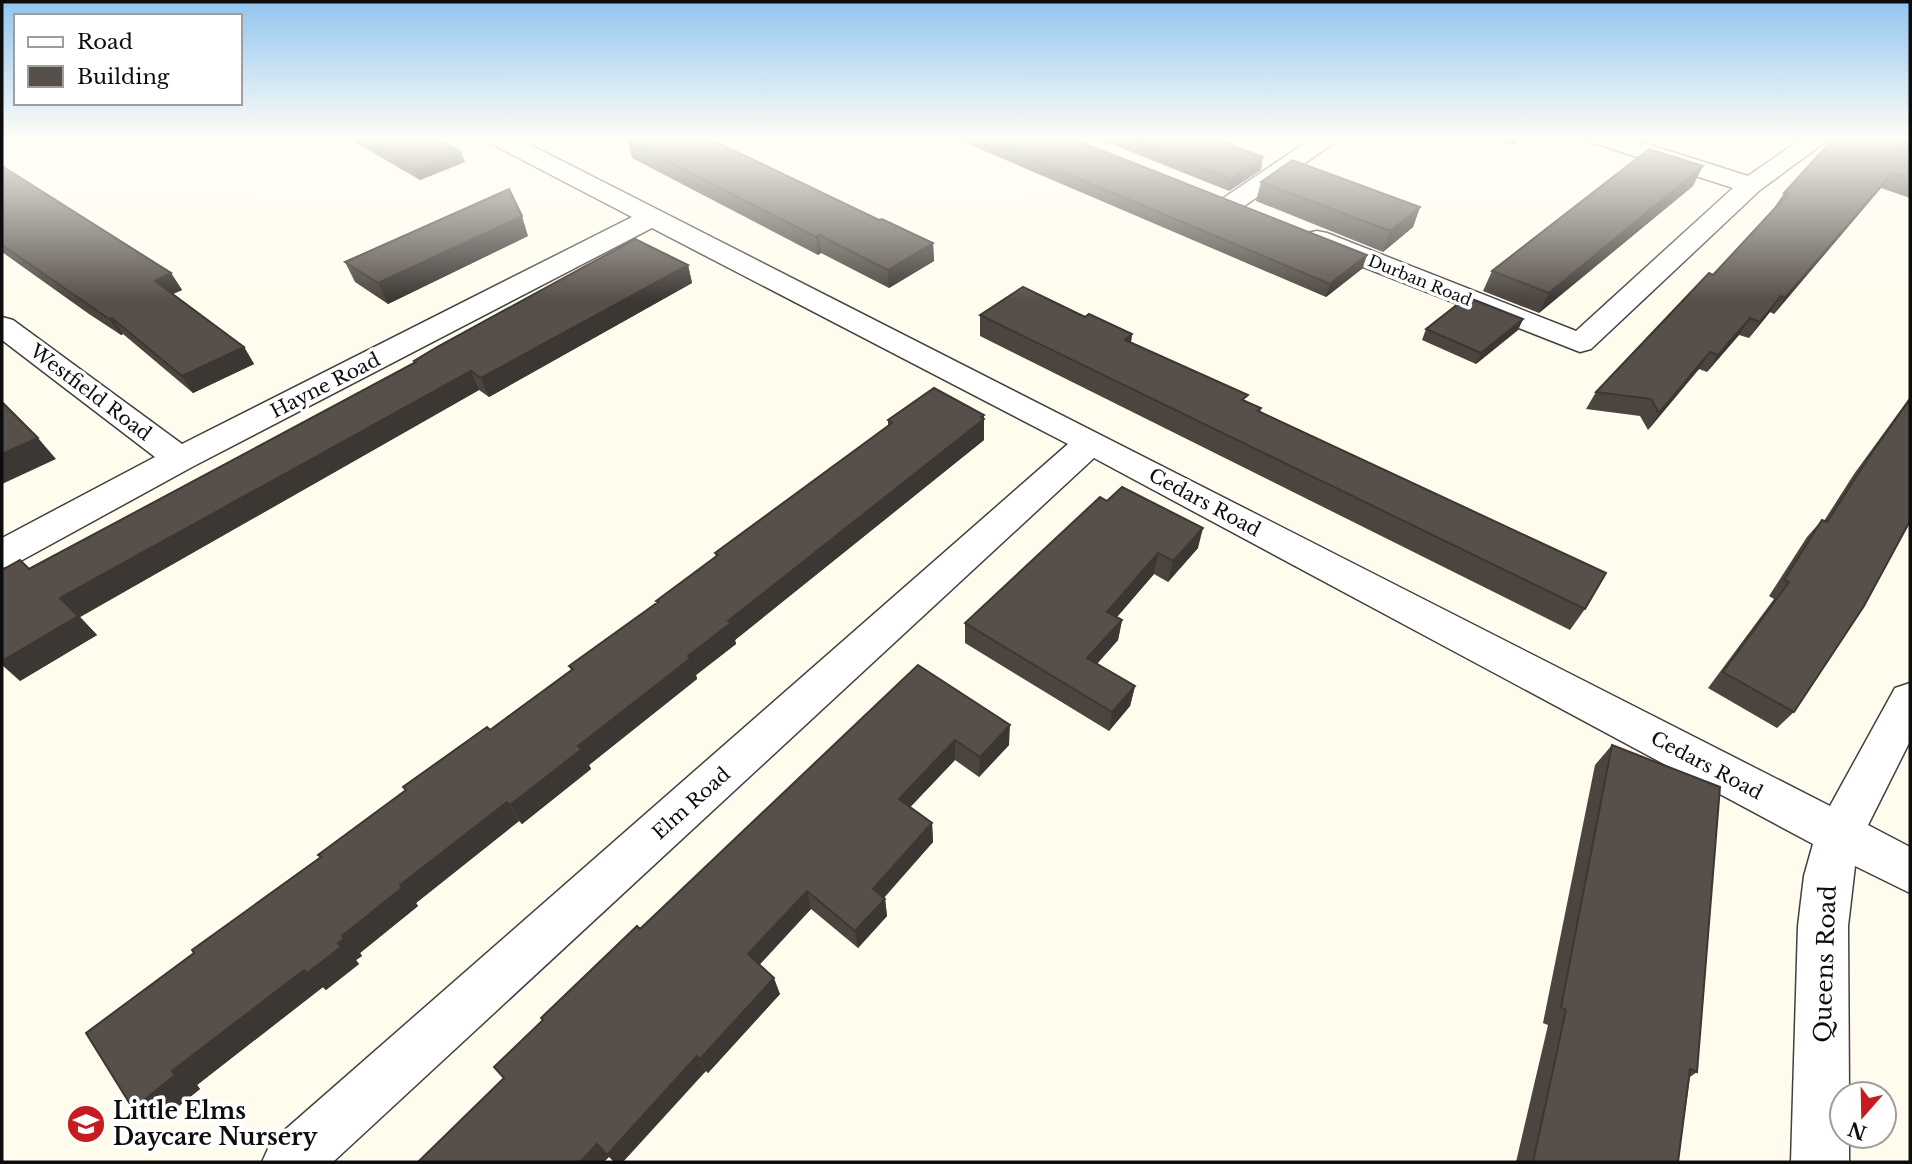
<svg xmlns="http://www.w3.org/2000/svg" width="1912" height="1164" font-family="'Libre Baskerville',serif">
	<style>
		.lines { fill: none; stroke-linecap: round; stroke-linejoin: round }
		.minor-casing { stroke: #404040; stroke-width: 3 }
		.minor { fill: #fff; fill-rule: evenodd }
		.wall { fill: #4b443f }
		.shaded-wall { fill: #3d3733 }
		.building { fill: #574f49; stroke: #3d3733; stroke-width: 2 }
		.labels { text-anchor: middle; stroke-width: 7; stroke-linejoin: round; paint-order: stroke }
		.far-street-label { font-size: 16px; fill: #0d0d0d; stroke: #fff }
		.street-label { font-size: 19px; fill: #0d0d0d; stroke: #fff }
		.near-street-label { font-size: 23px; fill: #0d0d0d; stroke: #fff }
		.near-poi-label { font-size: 23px; font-weight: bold; fill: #0d0d0d; stroke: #fff; text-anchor: start }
	</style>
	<rect width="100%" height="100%" fill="#fffcee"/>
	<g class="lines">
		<g class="minor-casing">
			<path id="minor" d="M484,137H515L1830,806L1895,688L1910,683V741L1868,825L1910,847V893L1855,866L1848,926L1849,1094H1842V1136H1849V1162H1791L1798,926L1804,876L1813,844L1094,458L333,1162H262L271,1142L1068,444L652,228L192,467L15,564L2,568V538L155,457L2,340V317L13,320L182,444L632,217L488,142Z
				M1314,137H1342L1240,209L1231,212L1222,209L1218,204L1222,199Z
				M1587,137H1625L1748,176L1804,137H1832L1760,190L1591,349L1580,352L1307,245L1303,239L1307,233L1317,231L1327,233L1576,331L1733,188L1591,142Z"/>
		</g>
		<use href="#minor" class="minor"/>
	</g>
	<path class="wall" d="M346,137H433L465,162L420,180Z
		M952,137H1069L1363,268L1326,297Z
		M1094,137H1209L1261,170L1229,191Z
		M1488,137H1525L1512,145Z
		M1866,137H1910V150Z
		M628,141L879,220L933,243L934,261L889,288L821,253L818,255L632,158Z
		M1910,151V198L1881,188L1774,314L1770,312L1749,338L1739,335L1707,372L1699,369L1648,430L1640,416L1586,409L1596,392L1713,275L1774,208L1784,193Z
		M2,166L171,273L182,290L173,294L244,347L254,364L193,393L123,334L121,335L89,314L2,252Z
		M1261,182L1420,207L1413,227L1383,252L1256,201Z
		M1693,186L1539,313L1483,291L1492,271Z
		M528,236L388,304L355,282L345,262Z
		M688,265L692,283L489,397L479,390L80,617L97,635L20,681L29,569L415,363L414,361Z
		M980,315L1085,317L1132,334L1131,343L1261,408L1260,412L1585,609L1570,630L980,336Z
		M1523,319L1518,330L1476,364L1422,340L1426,329Z
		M1910,397V521L1794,712L1777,728L1708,688L1774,599L1769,596L1807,537L1822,520L1824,521L1854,474Z
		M984,415V440L735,640L736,644L696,675L697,679L589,765L591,769L522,824L519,821L416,903L418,906L360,953L362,956L356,960L359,964L326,990L323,987L197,1085L200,1089L165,1117L160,1114L157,1117L194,953L571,670L569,666L657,603L656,601L716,557L715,553L888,426V420Z
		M1100,497L1198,548L1168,582L1154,574L1117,617L1122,620L1118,640L1097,664L1135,686L1130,706L1109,731L965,643V623Z
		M918,665L1009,745L979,777L955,760L910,807L932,823L933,842L884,898L885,899L887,916L858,948L811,909L759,964L780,994L708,1073L706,1071L609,1157L504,1078L640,929Z
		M1612,745L1697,1072L1690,1077L1678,1162H1516L1548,1025L1543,1023L1595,765Z"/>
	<path class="shaded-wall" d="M1515,137H1525L1512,145Z
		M461,152L465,162L420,180L416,170Z
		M1263,157L1261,170L1229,191L1231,179Z
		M1703,166L1693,186L1539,313L1549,293Z
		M1892,173L1881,188L1774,314L1785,298Z
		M1420,207L1413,227L1383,252L1390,231Z
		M522,216L528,236L388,304L378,283Z
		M819,235L821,253L818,255L816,237Z
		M933,243L934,261L889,288L888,270Z
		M1367,255L1363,268L1326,297L1330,284Z
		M688,265L692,283L489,397L481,378Z
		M171,273L182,290L166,297L155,281Z
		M1781,296L1770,312L1749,338L1760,322Z
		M112,318L123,334L121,335L109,319Z
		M1750,318L1739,335L1707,372L1718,355Z
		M1523,319L1518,330L1476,364L1481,353Z
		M1132,334L1129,355L1125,340Z
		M244,347L254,364L193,393L182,376Z
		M1710,352L1699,369L1648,430L1659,413Z
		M471,371L479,390L80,617L97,635L20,681L2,665V661L60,598Z
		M984,415V440L735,640L736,644L696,675L697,679L589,765L591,769L522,824L510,805L728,621Z
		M38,438L56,459L2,484V454Z
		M1203,528L1198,548L1168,582L1173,561Z
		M1158,553L1154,574L1104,632L1107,612Z
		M1122,620L1118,640L1084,678L1087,658Z
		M1135,686L1130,706L1109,731L1112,712Z
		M1010,725L1009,745L979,777L980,757Z
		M955,740V760L900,818L899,799Z
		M507,802L519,821L416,903L418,906L360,953L362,956L356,960L359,964L326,990L323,987L197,1085L200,1089L165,1117L160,1114L157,1117L130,1104L338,943L342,936L400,885Z
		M932,823L933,842L875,907L873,889Z
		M807,891L811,909L754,971L748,954Z
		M885,899L887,916L858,948L855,931Z
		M774,978L780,994L708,1073L700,1059Z
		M697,1056L706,1071L623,1162H614L609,1157L604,1162H580L597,1144Z"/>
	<path class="building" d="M359,137H433L461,152L416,170Z
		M637,137H706L879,220L882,219L933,243L888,270L819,235L816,237L628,141Z
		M980,137H1068L1367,255L1330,284Z
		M1126,137H1209L1263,157L1231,179Z
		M1835,137H1860L1910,151V179L1892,173L1785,298L1781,296L1760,322L1750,318L1718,355L1710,352L1659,413L1651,399L1596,392L1709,273L1713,275L1788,194L1784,193Z
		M1649,149L1703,166L1549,293L1492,271Z
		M1292,160L1420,207L1390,231L1261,182Z
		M2,166L171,273L155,281L244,347L182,376L112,318L109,319L2,245Z
		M509,189L522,216L378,283L345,262Z
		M635,239L688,265L481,378L471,371L60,598L78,616L2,661V570L20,560L29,569L416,362L414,361L437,347Z
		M1023,287L1085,317L1089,314L1132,334L1125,340L1248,395L1242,400L1261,408L1258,411L1606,573L1585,609L980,315Z
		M1467,297L1523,319L1481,353L1426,329Z
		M934,388L984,415L981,417L984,419L728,621L731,623L688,656L691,658L578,746L582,749L510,805L507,802L400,885L402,888L342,936L344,939L338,943L341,947L307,973L304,970L172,1071L175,1075L139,1104L136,1099L130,1104L86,1033L194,953L192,950L321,857L318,855L406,790L403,787L487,727L490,730L573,669L569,666L658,602L656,601L718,555L715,553L892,423L888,420Z
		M1910,399V521L1864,606L1794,712L1723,672L1789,582L1784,580L1822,520L1827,522L1869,457Z
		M2,402L38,438L2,454Z
		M1122,487L1203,528L1173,561L1158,553L1107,612L1122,620L1087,658L1135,686L1112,712L965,623L1100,497L1107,501Z
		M918,665L1010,725L980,757L955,740L899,799L932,823L873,889L885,899L855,931L807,891L748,954L774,978L700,1059L697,1056L607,1155L597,1144L580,1162H418L504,1078L494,1067L543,1020L541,1018L637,926L640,929Z
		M1612,745L1720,787L1697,1072L1690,1069L1678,1162H1533L1566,1010L1561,1007Z"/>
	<linearGradient id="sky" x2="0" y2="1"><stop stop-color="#91c4ef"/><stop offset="0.46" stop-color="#fffef7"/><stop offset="1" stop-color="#fffef7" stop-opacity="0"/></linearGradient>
	<rect width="1912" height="300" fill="url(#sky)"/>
	<defs>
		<g id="school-disc" transform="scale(2.0125)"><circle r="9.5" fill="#c71b20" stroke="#fff"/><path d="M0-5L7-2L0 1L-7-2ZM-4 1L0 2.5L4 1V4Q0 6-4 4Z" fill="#fff"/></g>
	</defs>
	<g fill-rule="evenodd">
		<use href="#school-disc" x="86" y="1124"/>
	</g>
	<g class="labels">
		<g class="far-street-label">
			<text transform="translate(1420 280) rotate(22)" y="6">Durban Road</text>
		</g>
		<g class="street-label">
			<text transform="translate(325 385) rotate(-27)" y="7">Hayne Road</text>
			<text transform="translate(91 392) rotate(37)" y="7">Westfield Road</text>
			<text transform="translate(1205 502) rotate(28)" y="7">Cedars Road</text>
			<text transform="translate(1707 765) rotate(28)" y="7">Cedars Road</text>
			<text transform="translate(691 803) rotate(-42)" y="7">Elm Road</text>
		</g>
		<g class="near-street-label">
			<text transform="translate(1825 964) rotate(-88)" y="8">Queens Road</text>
		</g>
		<g class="near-poi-label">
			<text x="113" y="1119">Little Elms<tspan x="113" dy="26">Daycare Nursery</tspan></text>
		</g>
	</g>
	<rect width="1912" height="1164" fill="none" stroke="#0d0d0d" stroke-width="7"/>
	<rect x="14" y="14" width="228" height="91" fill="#ffffff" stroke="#9e9e9e" stroke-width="2"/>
	<rect x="28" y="37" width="35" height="10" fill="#ffffff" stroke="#9e9e9e" stroke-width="2"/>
	<text x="77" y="49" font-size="21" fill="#0d0d0d">Road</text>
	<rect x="28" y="66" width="35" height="21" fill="#574f49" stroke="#9e9e9e" stroke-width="2"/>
	<text x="77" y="84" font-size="21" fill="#0d0d0d">Building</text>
	<g transform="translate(1863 1115) rotate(200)"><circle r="33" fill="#ffffff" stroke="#9e9e9e" stroke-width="2"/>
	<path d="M0-5L12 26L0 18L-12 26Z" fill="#c71b20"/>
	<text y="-10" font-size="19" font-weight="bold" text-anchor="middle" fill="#0d0d0d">N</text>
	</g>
</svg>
